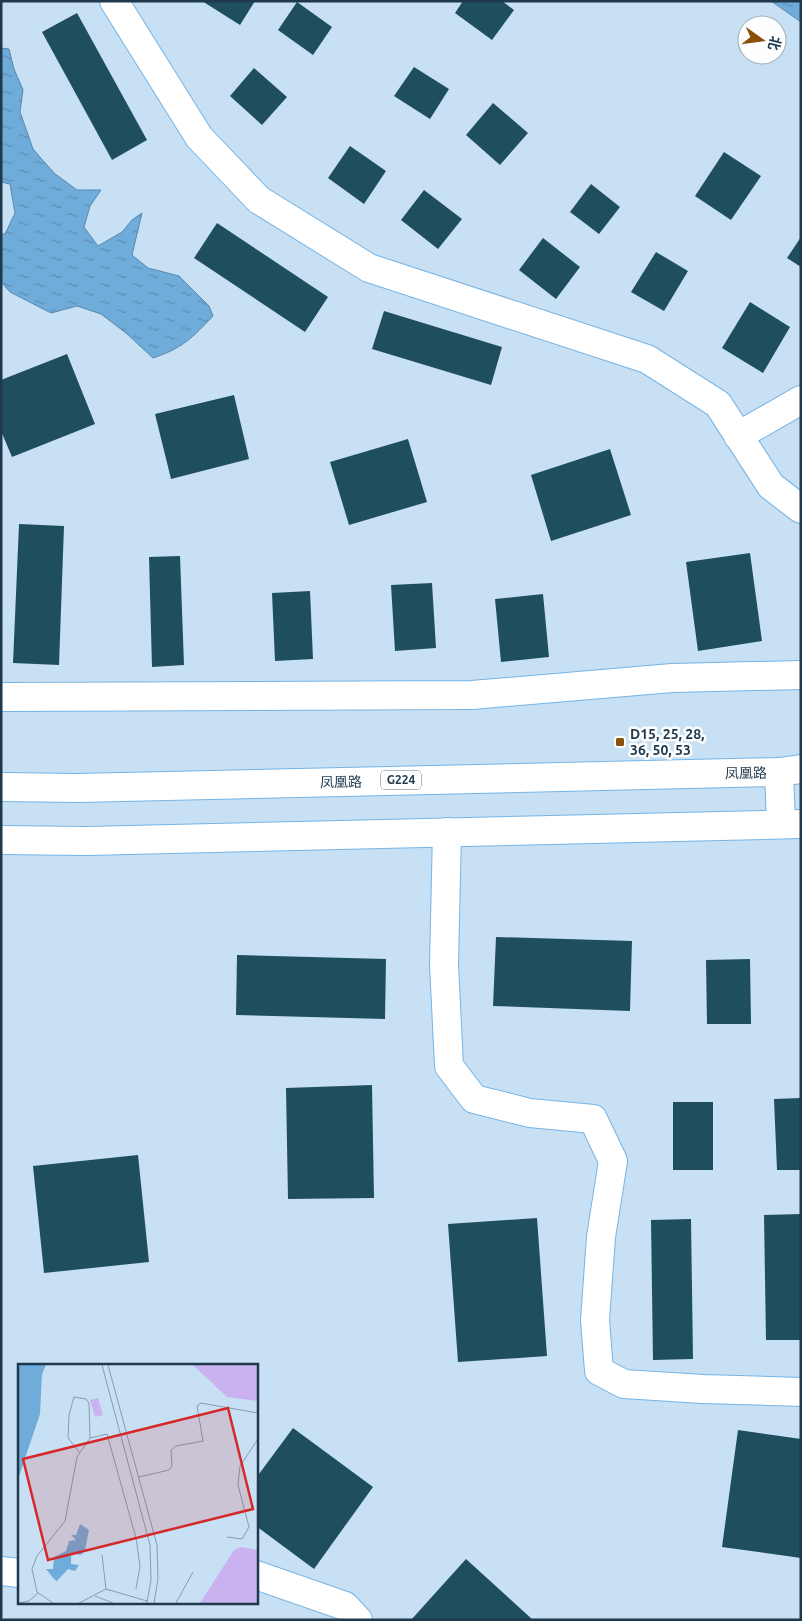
<svg xmlns="http://www.w3.org/2000/svg" width="802" height="1621" font-family="Ubuntu,'Noto Sans SC',sans-serif">
	<style>
		.water { fill: url(#water-ripples); stroke: #5789af }
		.building { fill: #1f4f5e }
		.lines { fill: none; stroke-linecap: round; stroke-linejoin: round }
		.minor-casing { stroke: #75b4e5; stroke-width: 30 }
		.highway-casing { stroke: #75b4e5; stroke-width: 30 }
		.minor { stroke: #fff; stroke-width: 28 }
		.highway { stroke: #fff; stroke-width: 28 }
		.poi-dot { fill: #8a500a; stroke: #fefefe; stroke-width: 2 }
		.labels { text-anchor: middle; stroke-width: 5; stroke-linejoin: round; paint-order: stroke }
		.shield { fill: #fefefe; stroke: #617381; stroke-width: 1 }
		.shield-label { font-size: 12px; font-weight: bold; fill: #1e384c }
		.poi-label { font-size: 14px; font-weight: bold; fill: #1e384c; stroke: #fefefe; text-anchor: start }
		.street-label { font-size: 14px; fill: #1e384c; stroke: #fefefe }
		.inset-road { fill: none; stroke: #849db1; stroke-width: 1 }
		.view { fill: #d62828; fill-opacity: 0.15; stroke: #d62828; stroke-width: 2.5 }
		.inset-edge { fill: none; stroke: #1e384c; stroke-width: 2.5 }
	</style>
	<defs>
		<pattern id="water-ripples" width="26" height="14" patternUnits="userSpaceOnUse" patternTransform="scale(1.25)"><rect width="26" height="14" fill="#70acda"/><path d="M2 4q2-2 4 0t4 0M15 11q2-2 4 0t4 0" fill="none" stroke="#5b8db3"/></pattern>
	</defs>
	<rect width="100%" height="100%" fill="#c8e0f4"/>
	<path class="water" d="M771,1H801V22Z
		M1,48L9,49L14,69L23,90L20,112L33,149L54,173L77,190H101L90,206L84,227L98,246L122,232L132,220L142,213L132,255L148,268L179,276L209,306L213,316C192,338 183,348 153,358L126,333L101,314L77,306L51,313L10,292L1,282V234H5L15,213L10,184L1,182Z"/>
	<path class="building" d="M202,1H255L240,25Z
		M463,1H502L514,10L492,40L455,13Z
		M297,2L332,27L313,55L278,30Z
		M77,13L147,140L112,160L42,32Z
		M414,67L449,89L430,119L394,96Z
		M254,68L287,97L262,125L230,96Z
		M493,103L528,133L500,165L466,135Z
		M350,146L386,171L364,204L328,178Z
		M724,152L761,176L731,220L695,196Z
		M591,184L620,207L599,234L570,212Z
		M424,190L462,219L438,249L401,220Z
		M217,223L328,297L305,332L194,258Z
		M801,237V267L787,258Z
		M543,238L580,267L556,299L519,270Z
		M656,252L688,271L664,311L631,292Z
		M750,302L790,327L763,373L722,348Z
		M384,311L502,347L491,385L372,349Z
		M67,354L95,424L12,457L1,431V380Z
		M234,395L249,459L171,479L155,414Z
		M408,439L427,502L349,525L330,462Z
		M610,449L631,515L551,541L531,475Z
		M19,524L64,526L59,665L13,663Z
		M750,553L762,641L698,651L686,562Z
		M180,556L184,665L152,667L149,557Z
		M432,583L436,648L395,651L391,585Z
		M310,591L313,659L275,661L272,593Z
		M543,594L549,657L501,662L495,599Z
		M496,937L632,941L630,1011L493,1006Z
		M237,955L386,959L385,1019L236,1015Z
		M750,959L751,1024H707L706,960Z
		M372,1085L374,1198L288,1199L286,1088Z
		M801,1098V1170H777L774,1099Z
		M673,1102H713V1170H673Z
		M138,1155L149,1262L44,1273L33,1166Z
		M801,1214V1340H766L764,1215Z
		M537,1218L547,1356L458,1362L448,1224Z
		M691,1219L693,1359L653,1360L651,1220Z
		M293,1428L373,1487L314,1569L256,1526V1478Z
		M738,1430L801,1439V1558L722,1547Z
		M466,1559L533,1620H411Z"/>
	<g class="lines">
		<g class="minor-casing">
			<path id="minor" d="M114,1L199,137L259,200L369,268L647,359L718,404L771,486L801,509
				M738,436L801,400
				M1,697L472,695L672,678L801,675
				M779,772L781,824
				M447,832L444,964L449,1066L474,1099L530,1113L593,1119L613,1161L601,1237L595,1320L599,1371L624,1384L703,1389L801,1392
				M1,1571L19,1573
				M256,1575L345,1606L358,1620"/>
		</g>
		<g class="highway-casing">
			<path id="highway" d="M1,787L78,788L779,772L801,769
				M1,840L87,841L801,824"/>
		</g>
		<use href="#minor" class="minor"/>
		<use href="#highway" class="highway"/>
	</g>
	<rect class="poi-dot" x="615" y="737" width="10" height="10" rx="2.5"/>
	<g class="labels">
		<rect class="shield" x="381" y="770.5" width="40" height="19" rx="4"/>
		<g class="shield-label">
			<text x="401" y="784">G224</text>
		</g>
		<g class="poi-label">
			<text x="630" y="739">D15, 25, 28,<tspan x="630" dy="16">36, 50, 53</tspan></text>
		</g>
		<g class="street-label">
			<text transform="translate(746 773) rotate(-1)" y="5">凤凰路</text>
			<text transform="translate(341 782) rotate(-1)" y="5">凤凰路</text>
		</g>
	</g>
	<g transform="translate(18 1364)">
		<rect width="240" height="240" fill="#c8e0f4"/>
		<path d="M175,1H240V37L209,33ZM223,183L240,186V239H182L216,186Z" fill="#cab2f0"/>
		<path d="M80,34L85,51L77,53L72,36Z" fill="#cab2f0"/>
		<path d="M0,1H28L24,10L22,50L0,115ZM62,160L71,166L67,186L63,191L53,189V200L61,201L57,207L50,205L39,217L36,215L28,205H35L36,193L48,187L51,177L58,176L53,171H58Z" fill="#70acda"/>
		<path class="inset-road" d="M84,1L132,181L133,216L129,239M90,1L139,181L140,215L136,239M62,89L50,74L51,51L56,33L68,35L71,39L72,74M121,113L151,106L154,102L153,86L158,82L185,77L179,42L183,39L240,49M209,173L224,175L231,163L220,121L222,102L240,75M88,225L129,237M77,232L95,239M0,239L11,237L20,229M35,239L19,228L14,205L19,192L47,157L59,93L72,74L89,70L118,174L122,202L118,225M61,239L88,225L84,191M158,239L175,208"/>
		<path class="view" d="M210,44L235,145L30,196L5,95Z"/>
		<rect width="240" height="240" class="inset-edge"/>
	</g>
	<rect width="802" height="1621" fill="none" stroke="#1e384c" stroke-width="5"/>
	<g transform="translate(762 40) rotate(104)"><circle r="24" fill="#fefefe" stroke="#a4afb7"/>
	<path d="M0-4L9 19L0 12L-9 19Z" fill="#8a500a"/>
	<text y="-8" font-size="14" font-weight="bold" text-anchor="middle" fill="#1e384c">北</text>
	</g>
</svg>
